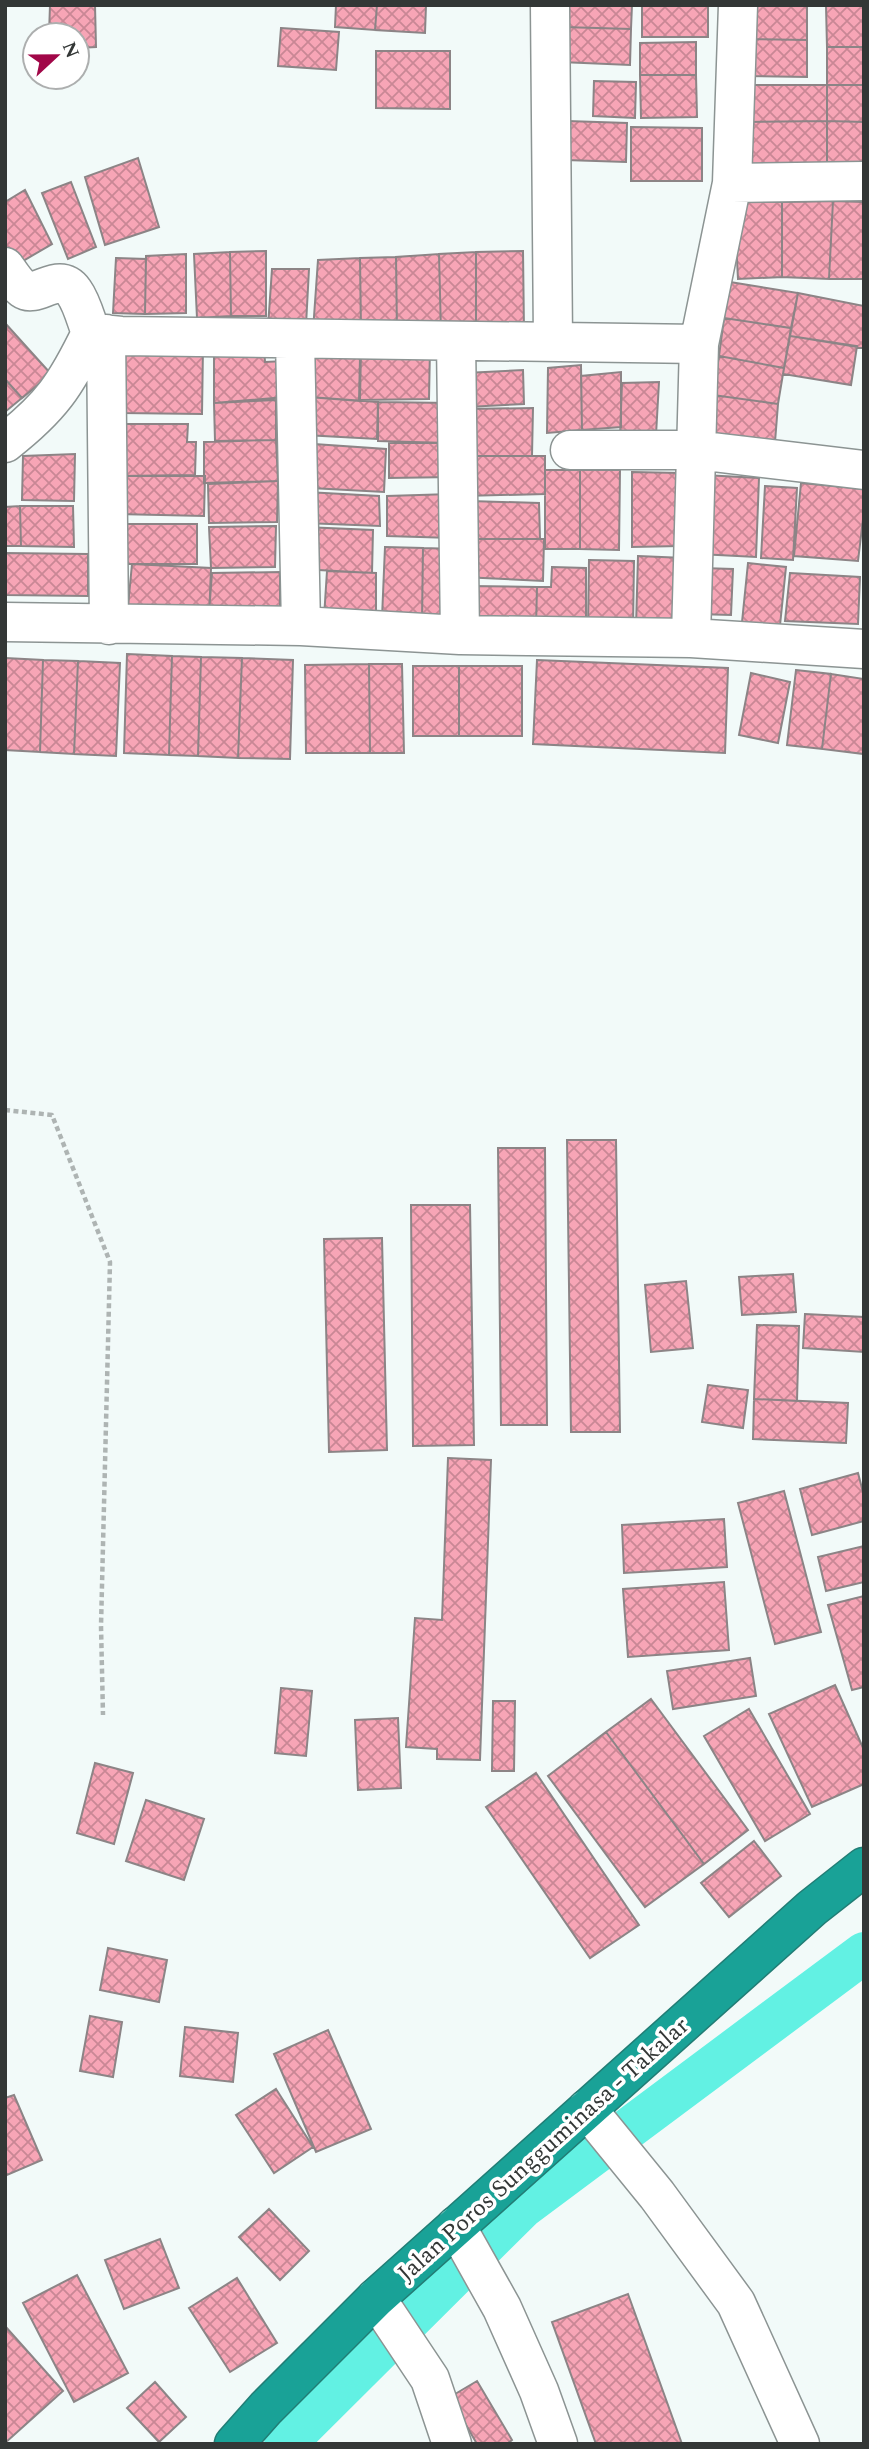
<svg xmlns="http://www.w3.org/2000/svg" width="869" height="2449" font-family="Spectral,serif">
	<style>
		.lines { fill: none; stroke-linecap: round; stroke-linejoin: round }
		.canal { stroke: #62f1e3; stroke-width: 42 }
		.building { fill: url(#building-cross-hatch); stroke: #8c8486; stroke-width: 2 }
		.minor-casing { stroke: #8c9493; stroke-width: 41 }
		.highway-casing { stroke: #227d75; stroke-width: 41 }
		.path { stroke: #aeb4b3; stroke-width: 4.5; stroke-dasharray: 5 3.5; stroke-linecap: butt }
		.minor { stroke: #fff; stroke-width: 38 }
		.highway { stroke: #19a297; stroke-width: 38 }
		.labels { text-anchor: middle; stroke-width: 7; stroke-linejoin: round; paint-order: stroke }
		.street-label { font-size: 24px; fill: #333736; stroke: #fff }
	</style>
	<defs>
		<pattern id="building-cross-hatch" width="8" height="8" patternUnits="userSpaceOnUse" patternTransform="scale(1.75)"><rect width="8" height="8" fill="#f7a5b6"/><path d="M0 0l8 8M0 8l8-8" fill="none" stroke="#c98795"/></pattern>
	</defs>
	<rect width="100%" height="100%" fill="#f2faf9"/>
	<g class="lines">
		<path class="canal" d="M285,2444L522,2208L864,1953"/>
	</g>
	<path class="building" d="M50,5H95L96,47L77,48V35H49Z
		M336,5H377L375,30L335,27Z
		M377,5H426L425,33L375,30Z
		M563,5H632L631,29L562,27Z
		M642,5H708V37H642Z
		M740,5H807V40L740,39Z
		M826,6H864V47H827Z
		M562,27L631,29L630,65L561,62Z
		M281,28L339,32L336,70L278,66Z
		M740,39L807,40V77L740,76Z
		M696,42V75H640V43Z
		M827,47H864V85H827Z
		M376,51H450V109L376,108Z
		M640,75H696L697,117L641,118Z
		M594,81L636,82L635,118L593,116Z
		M745,85H827V121L746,122Z
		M827,85H864V122L827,121Z
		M567,121L627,123L626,162L566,160Z
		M827,121L864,122V167H827Z
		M827,121V176H746V122Z
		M631,127L702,128V181H631Z
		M138,158L159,227L105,245L85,177Z
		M71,182L96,247L68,259L42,193Z
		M25,190L52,244L11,268L5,256V202Z
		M833,201L864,202V279H829Z
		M833,201L829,279L782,277V202Z
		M734,202H782V277L738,279Z
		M266,251V316H231L230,252Z
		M523,251L524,331L476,332V252Z
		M230,252L231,316L197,318L194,254Z
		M476,252V332L441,333L439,254Z
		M186,254V313L145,314L146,256Z
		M439,254L441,333H397L396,257Z
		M396,257L397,333L361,335L360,258Z
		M116,258L146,259L145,314L113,313Z
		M360,258L361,329L313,331L318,260Z
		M272,269H309L306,325L268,327Z
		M730,282L798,293L791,328L724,318Z
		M798,293L864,306V348L790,336Z
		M724,318L791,328L784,368L719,356Z
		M5,323L51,374L22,398L5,379Z
		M790,336L857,346L851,385L783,374Z
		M126,345L203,347L202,414L122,413Z
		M264,347L265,362L285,361L286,397L214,403V350Z
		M430,348L429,399L360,400L361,350Z
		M719,356L784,368L778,404L713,395Z
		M311,357L360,358L359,401L309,397Z
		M581,365L582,430L547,433L548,368Z
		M523,370L524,404L467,407L466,373Z
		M621,372V427L582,430L581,376Z
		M5,379L22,398L5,412Z
		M659,382L656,435L620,436L622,383Z
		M713,395L778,404L775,442L709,439Z
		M309,397L378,402L377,439L305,435Z
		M276,400V440L215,441L214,403Z
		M378,402L450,403L448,443L378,441Z
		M533,408L532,456H463L467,409Z
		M118,424H188L187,442H196L195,475L120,476Z
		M276,440L278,481L204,483V442Z
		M389,443H453V477L389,478Z
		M314,444L386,449L384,492L311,488Z
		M75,454L74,501L22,500L23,456Z
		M463,456H545V494L463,496Z
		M545,470H580V549H545Z
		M580,470H620L619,550L580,549Z
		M632,472L680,473V546L632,547Z
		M703,475L759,478L756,557L699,554Z
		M120,476H205L204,516L117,514Z
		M278,481L277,522L209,523L208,484Z
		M801,483L864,489V511L858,561L794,556Z
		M765,486L797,488L793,560L761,558Z
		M306,492L379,496L380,526L305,523Z
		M451,494L452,538L387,536V496Z
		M470,501L539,503L540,539H468Z
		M20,506H73L74,547L21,546Z
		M20,506L21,546H5V507Z
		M115,524H197V564H115Z
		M276,526L275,567L211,568L209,527Z
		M304,527L373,530L372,573L301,569Z
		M464,539H544L543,581L462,577Z
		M385,547L423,548L422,619L382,618Z
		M423,548L455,549L453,623H422Z
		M5,553L88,554V596L5,595Z
		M638,556L684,558L682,628L636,627Z
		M589,560L634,561L633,626L588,625Z
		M748,563L786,567L779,635L741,632Z
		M132,564L211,568L209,619L127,617Z
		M552,567L586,568V635L536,626L537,587H551Z
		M701,568L733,569L731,615L696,614Z
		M327,571L376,573V619L324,618Z
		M280,572V614L209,613L212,573Z
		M790,573L860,577L858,624L785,621Z
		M471,586L537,587L536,626H471Z
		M127,654L172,656L169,755L124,753Z
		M172,656L201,657L198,756L169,755Z
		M201,657L242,658L238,758L198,756Z
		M5,658L43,660L40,752L5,750Z
		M242,658L293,660L290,759L238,758Z
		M43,660L78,661L74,754L40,752Z
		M537,660L728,668L725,753L533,744Z
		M78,661L120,663L116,756L74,754Z
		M369,664H402L404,753H370Z
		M369,664L370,753H306L305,665Z
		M413,666H459V736H413Z
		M459,666H522V736H459Z
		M796,670L831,674L822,749L787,745Z
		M751,673L790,682L778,743L739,735Z
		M831,674L864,679V754L822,749Z
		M567,1140H616L620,1432H571Z
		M498,1148H545L547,1425H501Z
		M411,1205H470L474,1445L413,1446Z
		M382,1238L387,1450L329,1452L324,1239Z
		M793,1274L796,1312L742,1315L739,1277Z
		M686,1281L693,1348L651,1352L645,1285Z
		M805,1314L864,1317V1352L803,1348Z
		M757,1325L799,1326L797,1401L754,1399Z
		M708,1385L748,1390L743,1428L702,1422Z
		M754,1399L848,1403L846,1443L753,1439Z
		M448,1458L491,1460L480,1760L437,1759V1749L406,1747L415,1618L442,1620Z
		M858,1473L864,1496V1521L812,1535L800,1489Z
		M784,1491L821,1632L775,1644L738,1503Z
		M724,1519L727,1567L624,1573L622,1525Z
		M864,1546V1582L826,1591L818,1557Z
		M724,1582L729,1650L628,1657L623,1589Z
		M864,1596V1687L852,1690L828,1605Z
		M750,1658L756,1696L673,1709L667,1671Z
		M835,1685L864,1750V1784L812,1807L769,1714Z
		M281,1688L312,1691L306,1756L275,1753Z
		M651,1699L748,1830L704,1864L606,1732Z
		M493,1701H515L514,1771H492Z
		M749,1709L810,1814L765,1841L704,1736Z
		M398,1718L401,1788L358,1790L355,1720Z
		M606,1732L704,1864L645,1907L548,1776Z
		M95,1763L133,1773L114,1844L77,1833Z
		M536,1773L639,1925L590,1958L486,1807Z
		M146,1800L204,1819L184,1880L126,1861Z
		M754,1841L781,1876L729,1917L701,1883Z
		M108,1948L167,1960L159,2002L100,1990Z
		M90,2016L122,2022L113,2077L80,2071Z
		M185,2027L238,2033L233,2082L180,2076Z
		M328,2030L371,2129L316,2152L274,2054Z
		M276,2089L313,2147L274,2173L236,2115Z
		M14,2095L42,2160L7,2175L5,2170V2098Z
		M269,2209L309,2251L280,2280L239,2237Z
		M160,2239L179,2288L124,2309L105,2260Z
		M77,2275L128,2373L74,2402L23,2303Z
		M237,2278L277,2343L230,2372L189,2308Z
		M628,2294L682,2444H596L552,2322Z
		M5,2326L63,2391L5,2443Z
		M477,2381L512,2440L507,2444H477L450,2397Z
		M155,2382L186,2417L159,2442L127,2408Z"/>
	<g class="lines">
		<g class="minor-casing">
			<path id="minor" d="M550,5L553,341
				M732,183L738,5
				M5,267C10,274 16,284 23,289C37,299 59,270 74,292C82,303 86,320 91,333
				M106,334L109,625
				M295,339L301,626
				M456,341L460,635
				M5,443C51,407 66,385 91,333L121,336L699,344
				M570,450H696L864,470
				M5,622L301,626L460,635L691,638L864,649
				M691,638L699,344L732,183L864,181
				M587,2109L657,2195L736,2303L800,2444
				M456,2226L502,2308L539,2391L558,2444
				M376,2298L430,2379L452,2444"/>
		</g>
		<g class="highway-casing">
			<path id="highway" d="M234,2444L266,2408L376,2298L812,1908L864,1867"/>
		</g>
		<path class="path" d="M5,1110L52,1115L110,1262L101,1626L103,1715"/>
		<use href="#minor" class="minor"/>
		<use href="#highway" class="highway"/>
	</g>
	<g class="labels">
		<g class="street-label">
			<text transform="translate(543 2149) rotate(-42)" y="8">Jalan Poros Sungguminasa - Takalar</text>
		</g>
	</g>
	<rect width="869" height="2449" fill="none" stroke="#333736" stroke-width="14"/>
	<g transform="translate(56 56) rotate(68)"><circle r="33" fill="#ffffff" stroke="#adafaf" stroke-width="2"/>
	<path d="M0-5L12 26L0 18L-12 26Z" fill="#a10748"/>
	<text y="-10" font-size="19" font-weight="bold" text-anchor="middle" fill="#333736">N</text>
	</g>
</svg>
